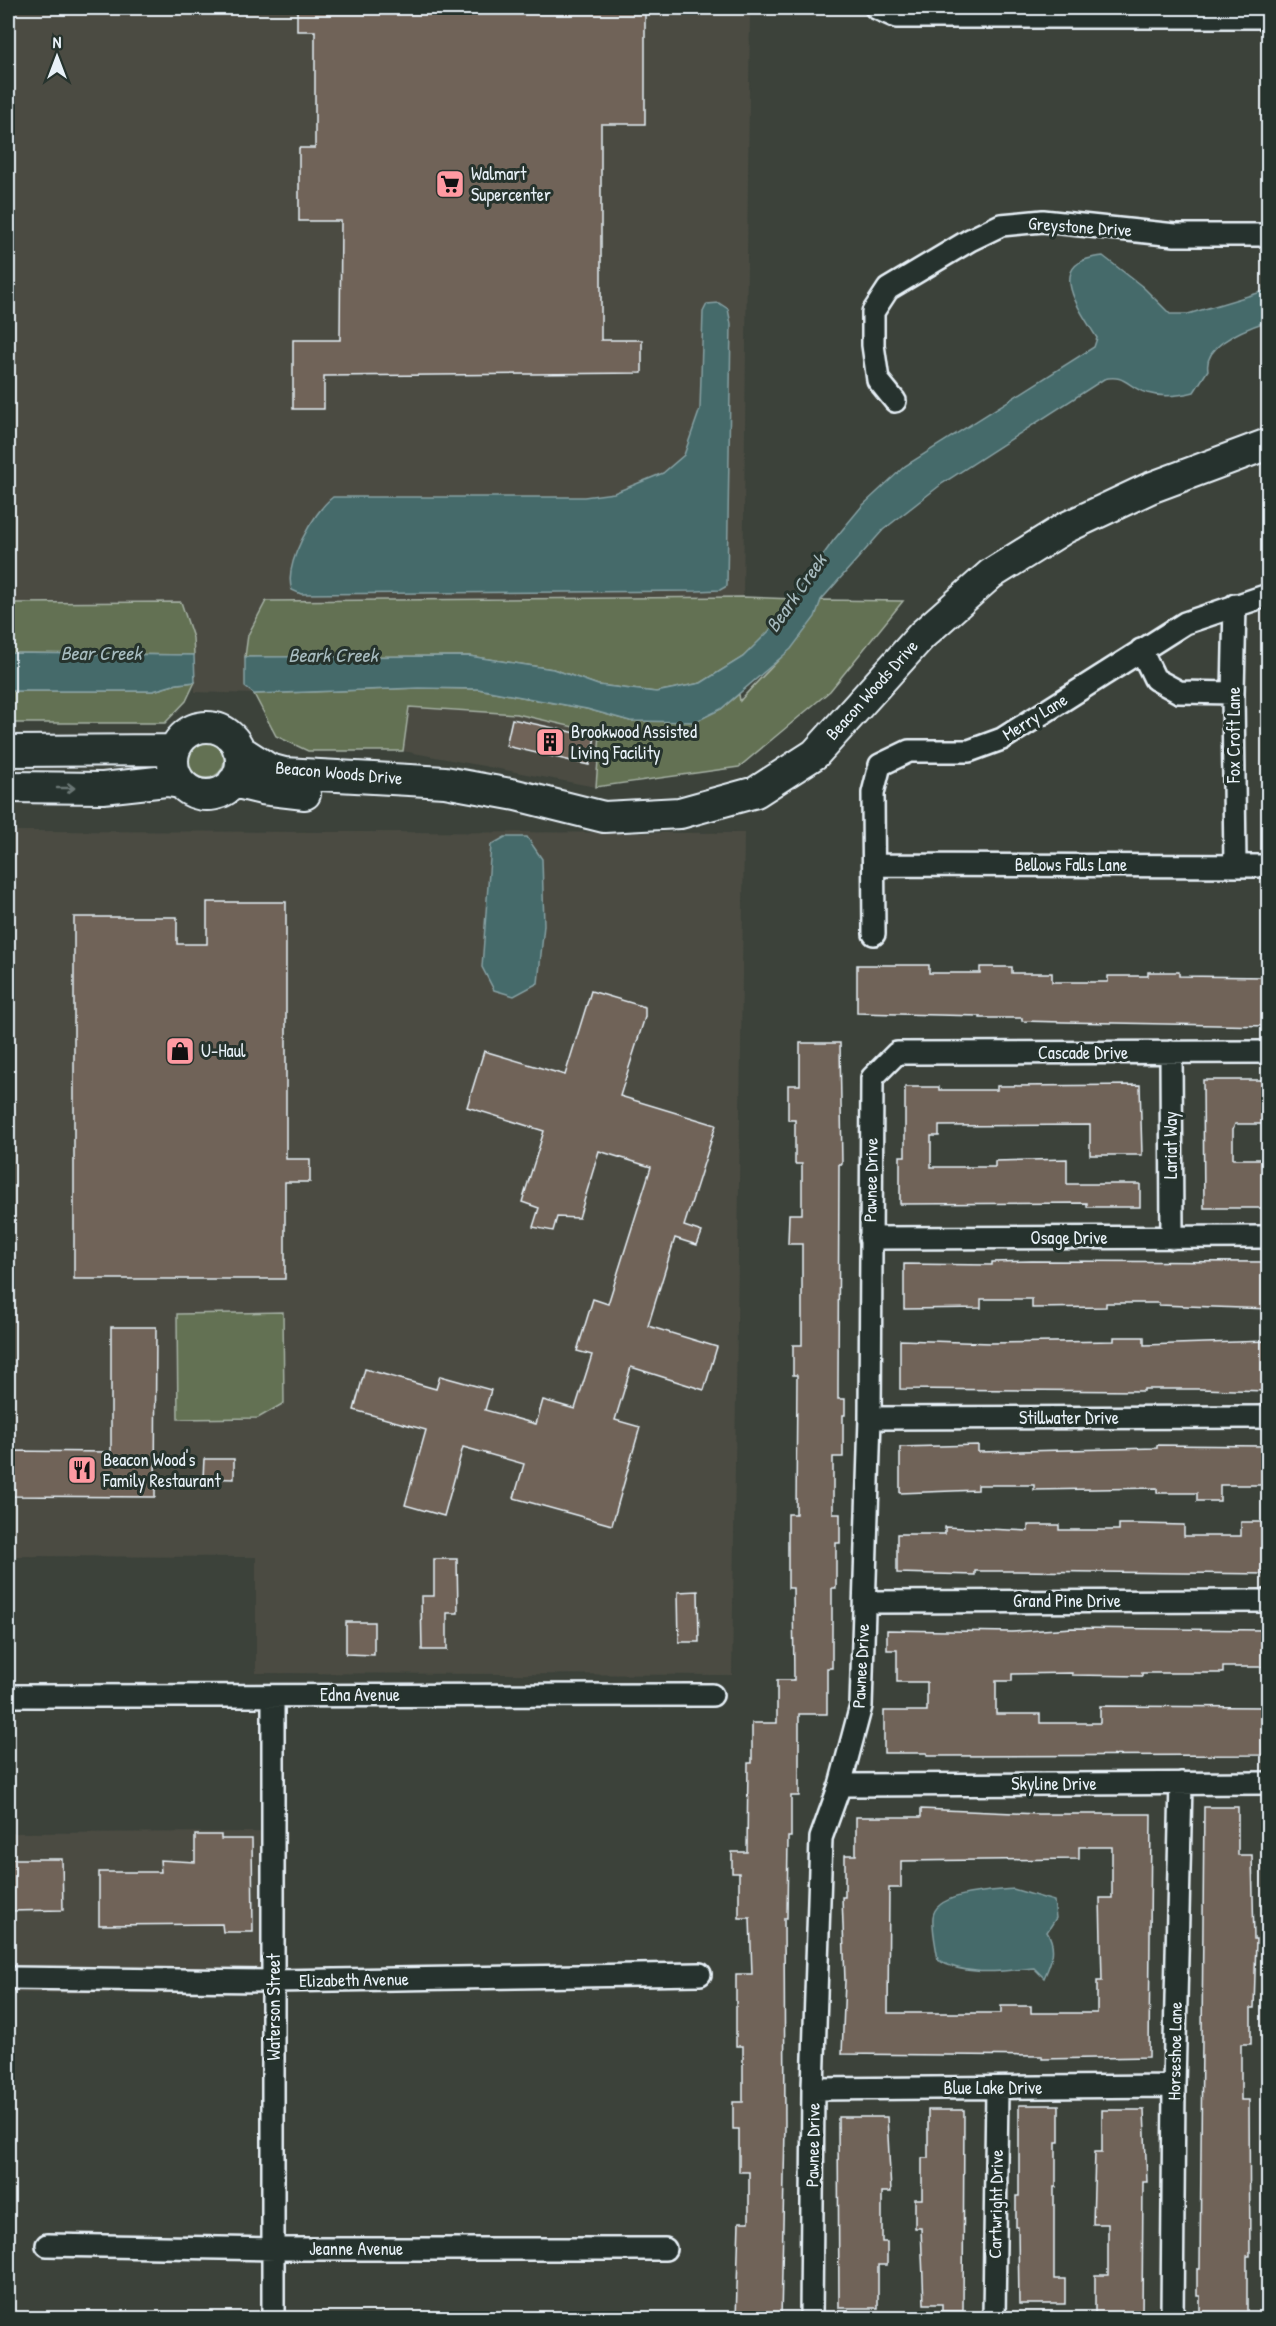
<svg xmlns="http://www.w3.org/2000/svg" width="1276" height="2326" font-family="'Patrick Hand',sans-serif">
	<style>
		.built { fill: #4b4c43 }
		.green { fill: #637152; stroke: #a6b1a5; stroke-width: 1.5 }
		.water { fill: #456a6a; stroke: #86a0a3; stroke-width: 1.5 }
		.building { fill: #6f6459; stroke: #e8f1f8; stroke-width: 1.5; fill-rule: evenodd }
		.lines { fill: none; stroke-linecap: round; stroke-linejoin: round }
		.street-casing { stroke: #e8f1f8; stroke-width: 26 }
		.secondary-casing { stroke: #e8f1f8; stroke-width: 34 }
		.street { stroke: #26332d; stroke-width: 21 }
		.secondary { stroke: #26332d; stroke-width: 30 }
		.oneway { stroke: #6a7674 }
		.labels { text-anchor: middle; stroke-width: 6; stroke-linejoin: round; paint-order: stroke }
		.poi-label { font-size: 18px; fill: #e8f1f8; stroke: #26332d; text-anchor: start }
		.street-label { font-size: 18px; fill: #e8f1f8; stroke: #26332d }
		.water-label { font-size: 20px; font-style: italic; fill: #a7bbbf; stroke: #26332d }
	</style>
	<rect width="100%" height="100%" fill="#3c423a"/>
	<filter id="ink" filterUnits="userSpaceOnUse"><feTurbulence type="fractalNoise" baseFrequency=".0167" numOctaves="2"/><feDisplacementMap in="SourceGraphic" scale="12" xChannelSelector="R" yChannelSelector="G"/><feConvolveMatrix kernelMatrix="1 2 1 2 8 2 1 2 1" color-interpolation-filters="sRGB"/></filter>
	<g filter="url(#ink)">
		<path class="built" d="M8,8H750L743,597L266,601L245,651V687L254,694L195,692L193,638L181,602L8,603Z
			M409,707L517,714L600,733L596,787L403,751Z
			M8,831L744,833L732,1675L256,1673V1557L8,1556Z
			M287,1832L286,1994L8,1993V1833Z"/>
		<path class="green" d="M743,597L793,599L770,631L743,657L701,683L656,692L598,685L553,669L469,656L245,657L248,635L266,601Z
			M821,600L903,601L830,691L739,767L596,787L600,733L517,714L409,707L403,751H308L276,736L254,694L419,688L478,689L587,709L630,721L721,709L739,694L740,701C768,667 805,642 821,600Z
			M181,602L193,638L194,655L8,653V603Z
			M195,682L186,701L165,723H8V691H153L177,684Z
			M188 760a18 18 0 1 1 36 0a18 18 0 1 1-36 0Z
			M283,1312L284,1403L258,1418L178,1419L177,1314Z"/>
		<path class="water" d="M1103,256L1143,287L1170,314H1188L1268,290V321C1250,327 1203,344 1208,370L1194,392C1178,396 1163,398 1147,393C1129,388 1124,373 1104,379L943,483L883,530L821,600L815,617L791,649L721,709L695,722L630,721L587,709L478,689L419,688L254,694L245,687V657L469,656L553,669L598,685L656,692L701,683L743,657L769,631L833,541L862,506L905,466L1094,347L1097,338C1079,309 1043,261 1103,256Z
			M719,303L728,309L731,324L727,586L720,590L697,591L301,594L292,590C283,566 313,512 333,497H584L614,493L663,473L684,455L700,409L703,312L707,304Z
			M8,653L194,655L195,682L177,684L153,691H8Z
			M505,837H527L542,859L544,925L538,983L514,996L494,990L482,967L491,845Z
			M1013,1889L1054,1901L1056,1918L1047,1932C1057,1947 1052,1961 1044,1978L1034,1968C1004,1971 965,1977 938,1960C936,1946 932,1931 933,1917C935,1892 994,1891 1013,1889Z"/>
		<path class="building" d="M297,8H645V124H601V340H642V373L324,376V409H293V340H340L341,221H299V148H315V31H297Z
			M512,719L595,737L589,765L506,746Z
			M207,902H286V1159H310V1182H285V1279H74V917H177V944H207Z
			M857,965H929V973H980V967H1012V973H1052V982H1108V976H1148V972H1179V976L1269,977V1026L1063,1022L1022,1021V1018H980V1016L857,1013Z
			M591,991L645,1007V1017L620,1096L716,1125L684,1226L702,1232L697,1245L675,1238L648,1326L717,1347L704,1390L631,1367L615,1420L640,1427L612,1525L514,1498L524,1464L463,1447L444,1516L405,1505L426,1430L354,1410L365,1369L436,1389L440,1376L491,1390L485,1410L536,1424L543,1400L575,1409L592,1355L577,1351L593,1299L608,1304L651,1167L599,1151L579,1218L557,1217L553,1231L533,1227L539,1208L522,1202L544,1131L467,1107L484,1051L565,1075Z
			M800,1043H840L842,1164H839L838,1387V1399H845V1415H843V1457H833V1514H840V1543H836V1588H832V1668H827V1714H799V1796H791V1837H788L787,1918H784L785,2129L781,2319H736L739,2222H749V2172H739V2129H733V2102H743V2046H736V1974H752L750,1918H739V1873H732V1852H747L748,1763H752V1723H777V1680H794L793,1588H788V1514H796L797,1375H793V1345H802V1244H788L789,1214H802V1164H795V1120H788V1085H800Z
			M1203,1080H1269V1124H1235L1233,1129V1159H1269V1208H1204Z
			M1140,1085L1142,1155H1090V1125L939,1126V1136H931V1167H995V1161L1067,1159V1184H1140V1207H1087V1203L900,1204V1156H905V1087H939V1090H997V1086Z
			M1032,1261L1269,1262V1309L1159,1305V1303H1106V1307L1032,1308V1299H981V1308L904,1309V1264L992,1265V1262Z
			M111,1327H156L155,1497L8,1496V1451L111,1452Z
			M1114,1337H1144V1345L1267,1341V1391L1200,1389H1144V1391L900,1389V1340L991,1343L1114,1341Z
			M978,1445V1452L1157,1448V1445L1267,1446V1485H1220V1501H1197V1493H1157V1488L1034,1490V1485H978V1490L900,1493V1447Z
			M204,1459H234V1479L203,1478Z
			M1241,1522H1269L1268,1574L1016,1571H975V1575L897,1573V1534H945V1527L1028,1531V1525H1059V1530H1119V1524H1140L1184,1525V1536H1241Z
			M434,1559H457L458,1613H447V1650H422L421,1596H434Z
			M698,1591L699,1642H679L678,1592Z
			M346,1622H374V1655L346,1654Z
			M1072,1628L1264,1630V1667H1223V1673H1142V1676L1072,1675V1673L1012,1674V1681H996V1714H1040V1723H1100V1706L1269,1707V1755L927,1756V1753H884V1711H927V1682H897V1650H887V1630L1012,1632Z
			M1204,1807H1238V1855H1252L1254,1939H1256L1254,2008H1251V2044H1241V2100H1249L1250,2256H1247V2319H1200V2296H1197V2269H1200Z
			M921,1809L1038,1814H1151L1149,2057L1042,2059V2056L842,2054L845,1981L842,1897H845V1855H856V1817H921ZM1079,1847H1112V1898H1100L1102,1981H1097V2013H1031V2006H1001V2013H888L889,1888H901V1861L1079,1859Z
			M195,1835H221V1839H252L253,1932H223L222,1924L99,1925V1872H161L160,1860L195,1862Z
			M8,1859H62L63,1910L8,1911Z
			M1019,2105H1059V2142H1056V2187H1054V2279H1065V2304H1019L1018,2227H1016V2196H1019Z
			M928,2110H964L963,2311H942V2304H924L921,2228H915V2199H922V2158H928Z
			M1102,2110H1144L1147,2182H1143L1142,2319H1095V2275H1108V2224H1093L1095,2152H1102Z
			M838,2117H887L891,2192H882V2242H887V2265H878V2308H839Z"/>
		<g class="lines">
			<g class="street-casing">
				<path id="street" d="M876,8L896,17H1268
					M895,401L878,380L873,345V312L888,289L970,240L1001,225L1043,221L1175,235H1268
					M1235,605L1233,693L1235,866
					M1141,650L1155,679L1179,692L1233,693
					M874,865L1268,866
					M874,934L873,793L880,765L909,751H969L1002,739L1185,623L1268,595
					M1171,1052L1172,1238
					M870,1238L1268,1237
					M870,1418L1268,1417
					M865,1602L1268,1601
					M8,1696L712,1695
					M273,1696V2318
					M840,1785L1268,1783
					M8,1978L274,1981L700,1974
					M813,2089L1174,2086
					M47,2245L275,2249H665
					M811,2318L813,2089L821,1838L840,1785L861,1706L870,1418L872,1078L897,1053L1268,1052
					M994,2318L997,2089
					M1172,2318L1174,2086L1181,1783"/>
			</g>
			<g class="secondary-casing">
				<path id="secondary" d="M173 761a34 34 0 1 1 68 0a34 34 0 1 1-68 0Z
					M238,749L269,769L284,773L445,782L516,795L604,817L680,813L756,792L815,754L922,635L991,574L1065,528L1150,488L1268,444
					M8,751L174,750
					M233,782L262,789L305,794
					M8,787L103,788L166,781L181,783"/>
			</g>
			<use href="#street" class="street"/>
			<use href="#secondary" class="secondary"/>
		</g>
		<defs><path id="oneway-shaft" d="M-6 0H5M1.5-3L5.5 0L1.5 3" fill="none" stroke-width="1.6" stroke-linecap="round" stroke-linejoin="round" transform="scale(1.5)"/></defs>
		<use class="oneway" href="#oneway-shaft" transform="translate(66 788)"/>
	</g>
	<defs>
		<g id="supermarket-square" transform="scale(1.5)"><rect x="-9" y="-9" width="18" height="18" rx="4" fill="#ff9aa2" stroke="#26332d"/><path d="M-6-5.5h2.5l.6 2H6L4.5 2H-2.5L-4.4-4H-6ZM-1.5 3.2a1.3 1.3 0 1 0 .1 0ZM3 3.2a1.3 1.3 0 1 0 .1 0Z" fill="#111"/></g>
		<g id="building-square" transform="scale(1.5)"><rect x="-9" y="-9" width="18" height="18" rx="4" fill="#ff9aa2" stroke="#26332d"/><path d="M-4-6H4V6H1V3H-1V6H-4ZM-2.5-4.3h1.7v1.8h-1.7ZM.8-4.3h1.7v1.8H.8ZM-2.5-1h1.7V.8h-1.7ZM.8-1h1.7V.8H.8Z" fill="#111"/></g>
		<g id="shop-square" transform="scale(1.5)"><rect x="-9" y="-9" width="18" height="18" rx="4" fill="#ff9aa2" stroke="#26332d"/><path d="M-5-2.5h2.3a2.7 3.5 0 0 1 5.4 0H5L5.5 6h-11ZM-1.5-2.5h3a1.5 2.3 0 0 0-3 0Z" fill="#111"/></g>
		<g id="restaurant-square" transform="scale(1.5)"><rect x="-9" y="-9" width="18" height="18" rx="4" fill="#ff9aa2" stroke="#26332d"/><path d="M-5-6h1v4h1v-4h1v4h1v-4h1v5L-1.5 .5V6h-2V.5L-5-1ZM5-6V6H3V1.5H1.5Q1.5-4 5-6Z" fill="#111"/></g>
	</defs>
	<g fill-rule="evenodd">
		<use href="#supermarket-square" x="450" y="184"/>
		<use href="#building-square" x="550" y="742"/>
		<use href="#shop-square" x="180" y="1051"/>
		<use href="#restaurant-square" x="82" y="1470"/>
	</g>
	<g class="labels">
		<g class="poi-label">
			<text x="471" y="180">Walmart<tspan x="471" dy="21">Supercenter</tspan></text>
			<text x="571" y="738">Brookwood Assisted<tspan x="571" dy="21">Living Facility</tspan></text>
			<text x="201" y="1057">U-Haul</text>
			<text x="103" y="1466">Beacon Wood's<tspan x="103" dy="21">Family Restaurant</tspan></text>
		</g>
		<g class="street-label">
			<text transform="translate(1080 227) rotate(4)" y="6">Greystone Drive</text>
			<text transform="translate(872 690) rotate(-48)" y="6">Beacon Woods Drive</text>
			<text transform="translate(1035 717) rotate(-32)" y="6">Merry Lane</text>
			<text transform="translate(1234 735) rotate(-90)" y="6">Fox Croft Lane</text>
			<text transform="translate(339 773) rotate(5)" y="6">Beacon Woods Drive</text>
			<text x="1071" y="871">Bellows Falls Lane</text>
			<text x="1083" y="1059">Cascade Drive</text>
			<text transform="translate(1171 1145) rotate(-90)" y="6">Lariat Way</text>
			<text transform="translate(871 1180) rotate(-89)" y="6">Pawnee Drive</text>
			<text x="1069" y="1244">Osage Drive</text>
			<text x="1069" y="1424">Stillwater Drive</text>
			<text x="1067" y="1607">Grand Pine Drive</text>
			<text transform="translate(861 1666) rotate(-87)" y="6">Pawnee Drive</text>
			<text x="360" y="1701">Edna Avenue</text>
			<text x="1054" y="1790">Skyline Drive</text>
			<text transform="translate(354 1980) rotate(-1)" y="6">Elizabeth Avenue</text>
			<text transform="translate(274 2007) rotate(-90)" y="6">Waterson Street</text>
			<text transform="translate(1175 2051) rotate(-89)" y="6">Horseshoe Lane</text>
			<text x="993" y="2094">Blue Lake Drive</text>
			<text transform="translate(813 2145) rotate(-89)" y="6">Pawnee Drive</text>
			<text transform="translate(996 2204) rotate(-89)" y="6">Cartwright Drive</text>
			<text x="356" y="2255">Jeanne Avenue</text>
		</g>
		<g class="water-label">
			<text transform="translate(796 593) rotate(-55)" y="7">Beark Creek</text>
			<text x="101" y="660">Bear Creek</text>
			<text x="333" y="662">Beark Creek</text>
		</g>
	</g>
	<rect width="1276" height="2326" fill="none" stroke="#26332d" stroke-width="30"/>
	<rect x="15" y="15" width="1246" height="2296" fill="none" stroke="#e8f1f8" stroke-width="2" filter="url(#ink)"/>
	<g transform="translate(57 57)" stroke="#26332d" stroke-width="4.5" paint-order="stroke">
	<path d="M0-4.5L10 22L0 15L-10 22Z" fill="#e8f1f8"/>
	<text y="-9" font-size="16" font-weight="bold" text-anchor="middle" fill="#e8f1f8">N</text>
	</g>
</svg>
